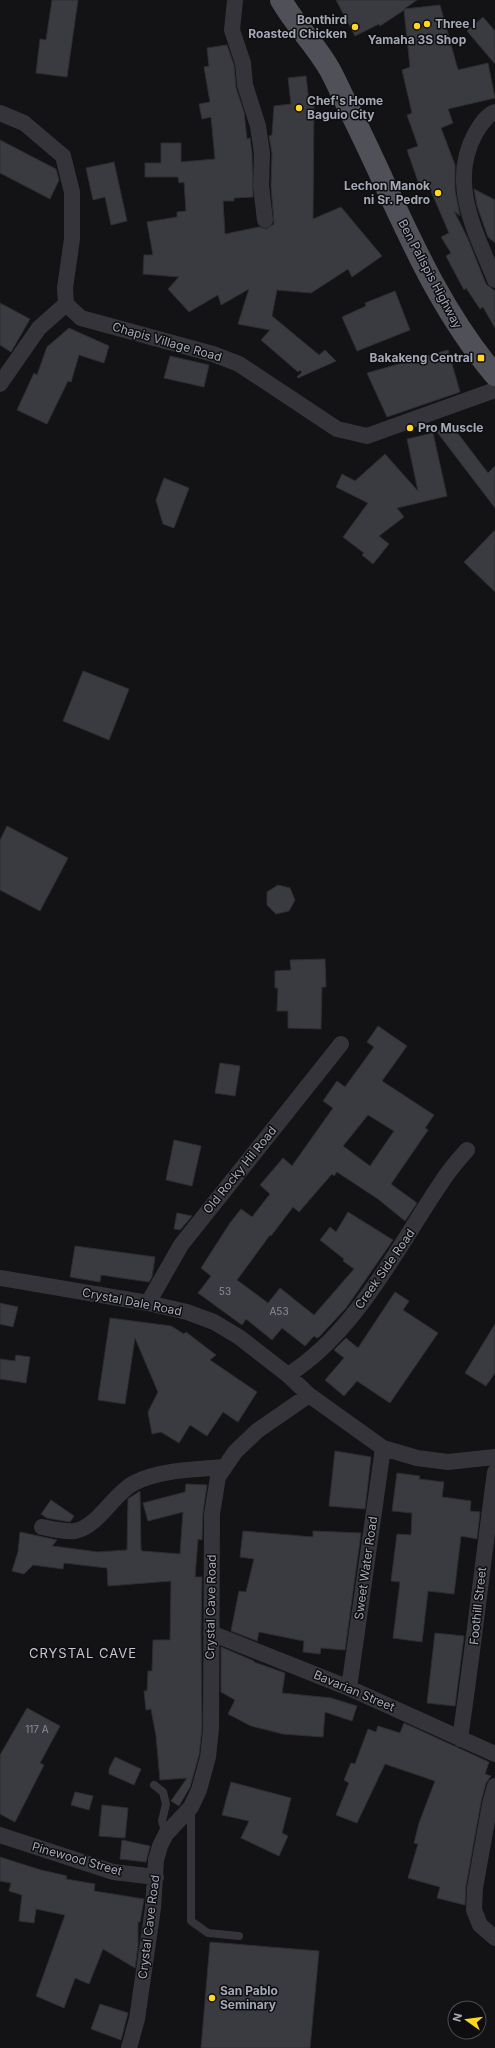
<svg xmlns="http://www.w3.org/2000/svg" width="495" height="2048" font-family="Inter,sans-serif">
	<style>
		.building { fill: #3a3b40; stroke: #2e2d31; fill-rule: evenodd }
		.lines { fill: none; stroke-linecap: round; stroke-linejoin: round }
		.service { stroke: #34343a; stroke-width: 8 }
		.minor { stroke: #34343a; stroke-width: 16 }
		.primary { stroke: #505059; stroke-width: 22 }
		.poi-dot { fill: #ffd621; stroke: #0e0e10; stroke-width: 1.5 }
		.labels { text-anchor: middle; stroke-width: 3; stroke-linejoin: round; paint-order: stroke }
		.number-label { font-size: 10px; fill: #8a8c98 }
		.poi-label { font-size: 12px; font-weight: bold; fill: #a4a7b6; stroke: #0e0e10; text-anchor: start }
		.street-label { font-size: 12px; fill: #a4a7b6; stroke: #0e0e10 }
		.neighbourhood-label { font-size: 13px; letter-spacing: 1px; fill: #c5c6d2; stroke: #0e0e10 }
	</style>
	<rect width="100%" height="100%" fill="#131315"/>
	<path class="building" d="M52,0H78L67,77L36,73L40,39L46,40Z
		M336,0H417L404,9L440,5L458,70L488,63L495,98L448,109L453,123L441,128L455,165V190L460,216L454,211L468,239L486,284L495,291V328L483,307L480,309L466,288L464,290L446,256L451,253L441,237L449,233L428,184L420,187L407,150L418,146L407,115L412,113L402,70L410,67L404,10L380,26L379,24L355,36Z
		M483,17L495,31V64L467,31Z
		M227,45L234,65L236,88L244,112L247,139L250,138L252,154L253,197L234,198V201H223L225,234L259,227L266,229L274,224L271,186L272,153L269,136L272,135L274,106L291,104L288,78L306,76L309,102H314L313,219L341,207L382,256L352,277L348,269L311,293L277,290L272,316L319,355L325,350L336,361L298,378L297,377L302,372L300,370L298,372L261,340L270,330L238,324L249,289L221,305L218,295L189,312L168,289L179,277L143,274L144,255H153L147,222L177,217V212L186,211L184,182L179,183L178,177H145V163H161V143H181V162L215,159L211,117L202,119L199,104L210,102L204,67L209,66L207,48Z
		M0,140L56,169L59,180L50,199L0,173Z
		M114,162L127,221L111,225L105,197L93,200L86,168Z
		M474,189L495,200V243L488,237L477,206Z
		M395,291L410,330L357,351L342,317L366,306L365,303Z
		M0,303L30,319L11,352L0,345Z
		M69,328L109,346L104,363L79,355L71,382L68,381L47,424L17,410L34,373L37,375L47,347Z
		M448,350L460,392L387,417L367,373Z
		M170,356L209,365L204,387L164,378Z
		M450,423L488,473L495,466V508L437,432Z
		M433,433L447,496L397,508L404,517L379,536L389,544L373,564L362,555L364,553L343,537L368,503L336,487L342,474L355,481L385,454L418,491L407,439Z
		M164,478L189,488L174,528L163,524L156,500Z
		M495,530V592L464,562Z
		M83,671L129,689L109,740L63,721Z
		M7,826L68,858L40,911L0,890V840Z
		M278,885L290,888L295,900L289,911L276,914L267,905V892Z
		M325,959L326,987H322L321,1029L288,1028V1011H277L278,988H275V971L291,970L290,960Z
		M378,1026L407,1046L382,1081L434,1115L425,1128L428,1130L391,1184L417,1203L405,1221L378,1199L337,1172L334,1176L332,1174L299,1212L293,1207L271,1236L270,1235L237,1280L268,1303L280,1288L314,1315L354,1269L343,1261L344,1259L320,1240L330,1227L336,1232L348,1212L393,1240L346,1308L319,1337L317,1338L314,1336L305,1346L282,1328L272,1340L246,1319L242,1325L198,1293L211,1276L201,1268L230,1223L241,1209L252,1217L270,1194L260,1185L283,1158L292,1166L333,1108L323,1101L337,1081L345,1087L374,1047L367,1042ZM368,1115L394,1131L370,1166L343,1146Z
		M220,1063L240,1066L235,1096L215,1093Z
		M174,1140L201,1146L192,1186L166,1180Z
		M177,1213L192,1216L180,1230L174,1229Z
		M75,1246L155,1257L152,1277L149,1282L101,1275L100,1282L70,1277Z
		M395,1292L409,1301L403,1310L438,1333L390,1403L357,1381L344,1396L325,1380L344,1358L334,1350L346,1338L358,1348Z
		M0,1303L18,1307L13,1327L0,1324Z
		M110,1318L171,1326L184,1334L186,1332L216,1355L210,1360L257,1392L238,1422L223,1412L207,1436L190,1425L179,1443L161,1432L152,1434L148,1412L158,1392L135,1338L125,1404L98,1400Z
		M495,1324V1373L486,1386L465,1373Z
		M16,1355L30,1357L26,1383L0,1379V1359L15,1361Z
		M335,1451L371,1457L365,1509L329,1506Z
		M397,1473L420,1476L419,1479L444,1482L442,1497L471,1501L470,1511L480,1512L477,1539L461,1536L454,1594L428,1591L422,1642L393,1638L400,1582L391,1581L397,1534L411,1535L412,1513L392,1511Z
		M186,1484L207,1485L203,1512L202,1540L198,1539L195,1577H202L201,1631L202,1728L199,1755L190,1787L179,1806L171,1801L187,1778L160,1780L156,1736L151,1709L146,1710L144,1691H147L148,1671H152L153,1640H170L171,1581L108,1586L107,1568L64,1563L63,1569L33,1565L24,1574L12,1571L18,1552L20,1532L57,1540L52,1546L98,1552L127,1550L128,1499L140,1491L141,1549L142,1551L180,1554L183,1512L148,1521L143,1503L185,1492Z
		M51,1500L74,1516L70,1522L47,1518L41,1514Z
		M243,1531L313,1537V1531L361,1533L345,1650L321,1648L320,1654L303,1652L304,1641L259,1632L257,1641L231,1631L239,1591L246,1592L254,1559L240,1557Z
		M435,1633L464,1636L455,1706L427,1703Z
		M221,1647L254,1661V1662L285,1673L282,1693L331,1698L357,1706L352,1721L325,1712L323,1737L283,1734L251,1726L228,1714L235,1700L221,1692Z
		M27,1708L60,1726L40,1763L44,1765L15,1822L0,1814V1755Z
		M404,1723L489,1762L485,1774L491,1776L486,1783L481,1802L466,1886L465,1905L437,1898L440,1887L408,1878L418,1844L414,1843L419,1823L435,1781L385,1764L357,1823L336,1815L349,1783L344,1780L351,1763L355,1764L368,1729L376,1732L378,1726L400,1733Z
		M115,1757L141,1769L134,1785L109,1774V1769Z
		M231,1782L291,1798L282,1833L288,1836L279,1856L241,1838L249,1821L222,1815Z
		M75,1792L93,1796L89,1810L71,1805Z
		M102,1805L128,1808L125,1838L99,1836Z
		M122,1840L150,1846L146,1862L120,1859Z
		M0,1857L41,1870L67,1876L66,1879L95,1884L94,1891L144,1899L140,1922H138V1946L135,1968L103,1949L89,1984L75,1978L64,2008L36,1996L65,1915L36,1909L34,1923L19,1921L22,1895L9,1891L11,1883L0,1881Z
		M210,1942L319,1951L310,2048H201Z
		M100,2004L128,2013L121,2040L91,2029Z"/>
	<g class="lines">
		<path class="service" d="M154,1785L163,1792L166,1804L162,1821L166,1834
			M191,1808V1921L208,1933L239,1936"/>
		<path class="minor" d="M235,0L232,30L243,63L245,85L258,126L262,153L261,186L265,220
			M495,112C486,115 480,126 475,134C448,184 476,232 495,280
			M0,113L24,123L63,156L72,192V239L65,288L66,304L81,318L213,354L239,364L337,429L367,436L495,390
			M0,384L39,328L66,304
			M0,1278L148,1303L187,1312L214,1322L239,1337L288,1375L309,1395L383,1448L417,1458L448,1462L495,1457
			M148,1303L181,1245L341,1044
			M288,1375C355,1333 396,1250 439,1186C447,1173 457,1161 467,1150
			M42,1527C52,1529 64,1532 75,1531C98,1527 113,1494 134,1483C159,1470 196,1469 224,1467
			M211,1633L349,1688L495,1754
			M349,1688L383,1448
			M460,1739C473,1650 483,1561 495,1472
			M495,1786L490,1804L475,1888L474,1910L480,1925L495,1938
			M0,1835L113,1872L156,1877
			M129,2048L137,2019L153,1908L156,1860L160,1846L166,1834L191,1807L199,1790L208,1757L211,1729L212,1514L218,1477L235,1452L257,1431L309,1395"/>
		<path class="primary" d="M281,0C295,25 316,45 330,70C337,83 343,97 350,111C395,200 429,298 495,375"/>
	</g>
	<g class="poi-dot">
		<circle cx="427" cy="24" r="4"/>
		<circle cx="417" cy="26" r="4"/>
		<circle cx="355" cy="27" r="4"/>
		<circle cx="299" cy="108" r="4"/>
		<circle cx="438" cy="193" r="4"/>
		<rect x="477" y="354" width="8" height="8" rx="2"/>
		<circle cx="410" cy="428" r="4"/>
		<circle cx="212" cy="1998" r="4"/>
	</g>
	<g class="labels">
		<g class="number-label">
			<text x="225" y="1295">53</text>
			<text x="279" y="1315">A53</text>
			<text x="37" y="1733">117 A</text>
		</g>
		<g class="poi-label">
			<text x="347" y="24" text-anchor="end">Bonthird<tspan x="347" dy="14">Roasted Chicken</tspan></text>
			<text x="435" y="28">Three I</text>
			<text x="417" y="44" text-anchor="middle">Yamaha 3S Shop</text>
			<text x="307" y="105">Chef's Home<tspan x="307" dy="14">Baguio City</tspan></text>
			<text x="430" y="190" text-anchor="end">Lechon Manok<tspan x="430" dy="14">ni Sr. Pedro</tspan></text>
			<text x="473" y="362" text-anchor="end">Bakakeng Central</text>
			<text x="418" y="432">Pro Muscle</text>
			<text x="220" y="1995">San Pablo<tspan x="220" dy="14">Seminary</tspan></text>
		</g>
		<g class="street-label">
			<text transform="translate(430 274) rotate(62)" y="4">Ben Palispis Highway</text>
			<text transform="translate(167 342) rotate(16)" y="4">Chapis Village Road</text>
			<text transform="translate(240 1170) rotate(-51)" y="4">Old Rocky Hil Road</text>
			<text transform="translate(385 1269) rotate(-55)" y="4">Creek Side Road</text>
			<text transform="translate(132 1302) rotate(11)" y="4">Crystal Dale Road</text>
			<text transform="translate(366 1568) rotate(-82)" y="4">Sweet Water Road</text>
			<text transform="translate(478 1606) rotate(-84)" y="4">Foothill Street</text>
			<text transform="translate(211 1607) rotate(-89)" y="4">Crystal Cave Road</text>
			<text transform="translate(354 1691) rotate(23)" y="4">Bavarian Street</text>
			<text transform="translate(77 1859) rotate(16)" y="4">Pinewood Street</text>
			<text transform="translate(149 1927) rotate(-83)" y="4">Crystal Cave Road</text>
		</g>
		<g class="neighbourhood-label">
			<text x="83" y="1658">CRYSTAL CAVE</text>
		</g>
	</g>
	<g transform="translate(467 2020) rotate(284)"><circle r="19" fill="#0e0e10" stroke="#4a4b52"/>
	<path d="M0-3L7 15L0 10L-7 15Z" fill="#ffd621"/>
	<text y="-6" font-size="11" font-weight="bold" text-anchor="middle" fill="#a4a7b6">N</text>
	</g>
</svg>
